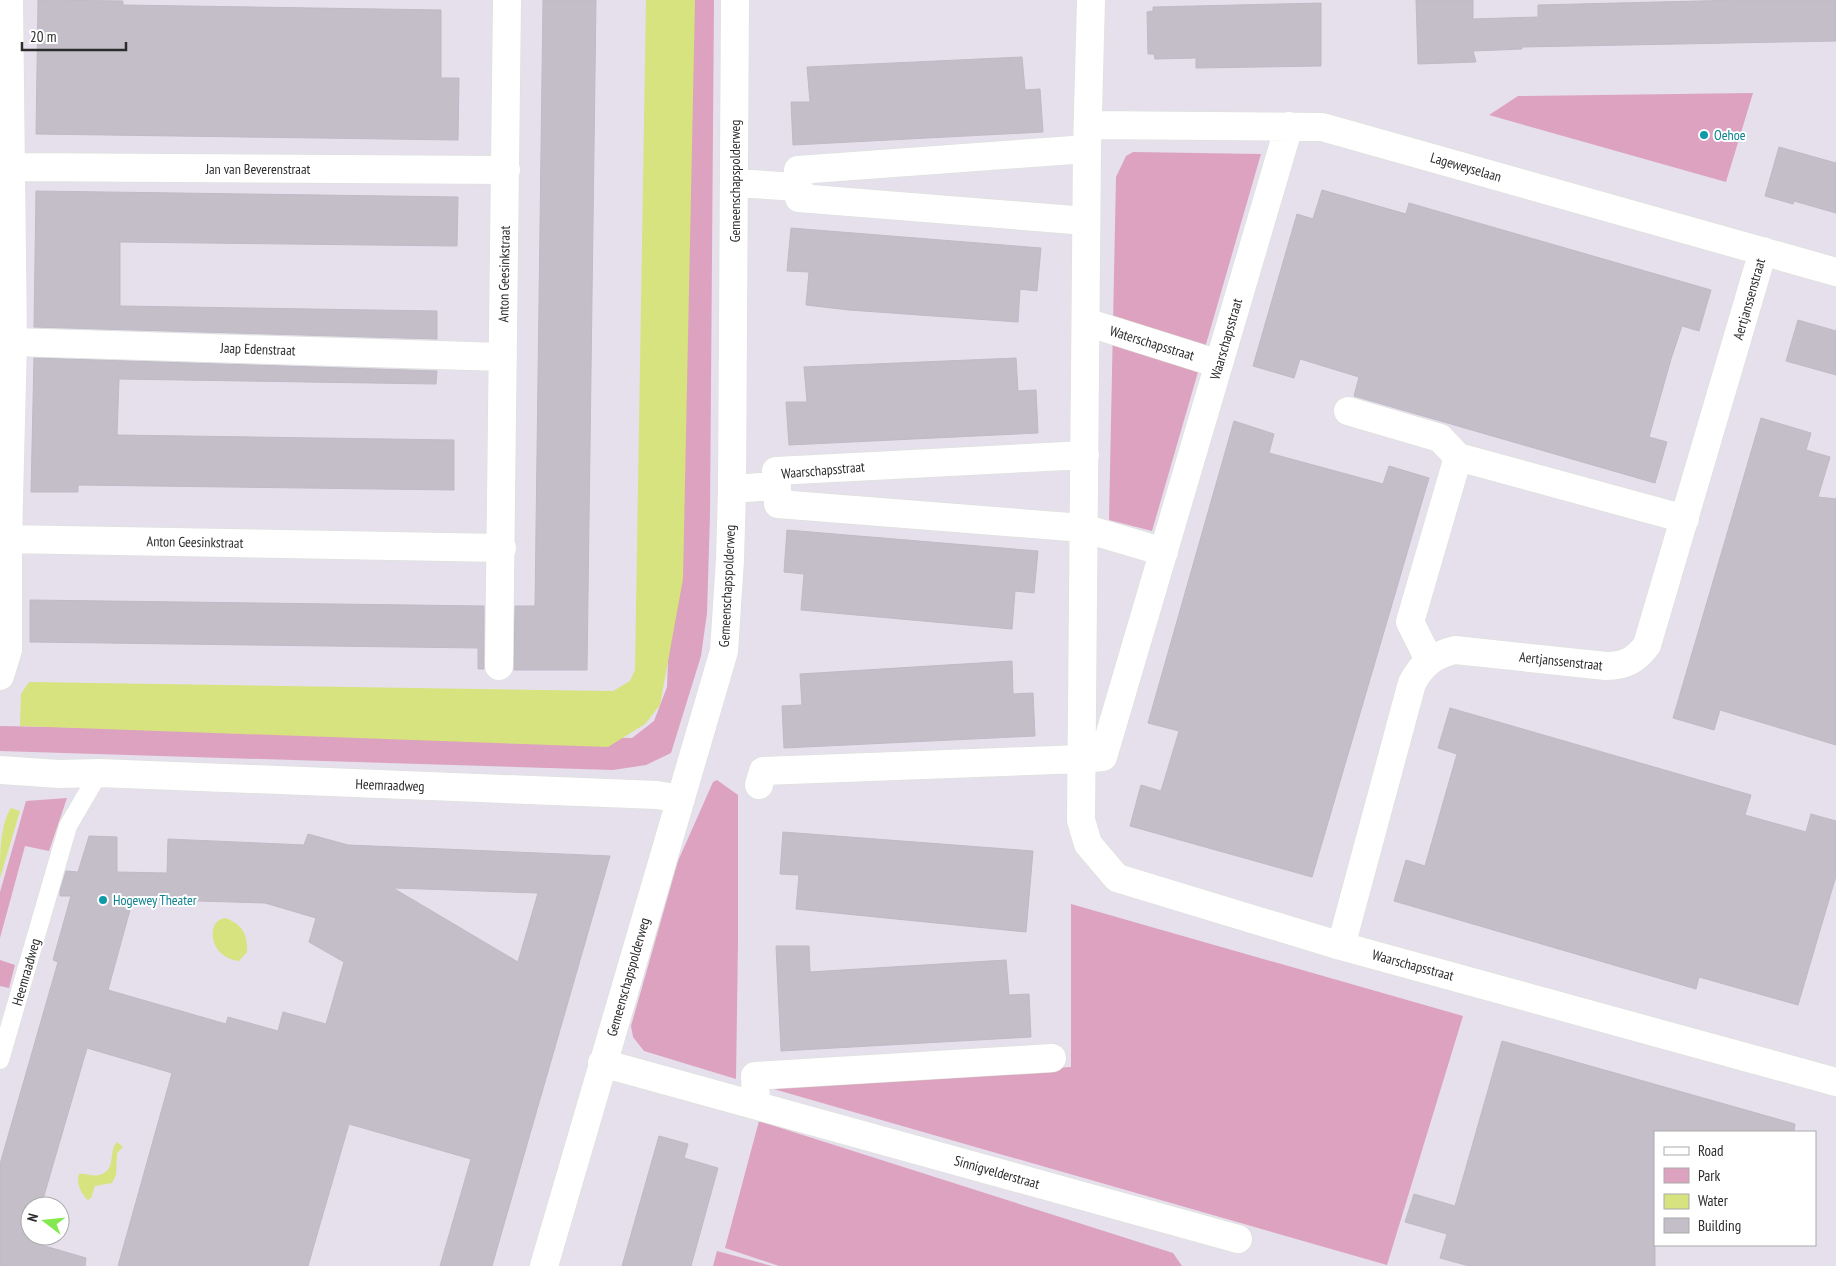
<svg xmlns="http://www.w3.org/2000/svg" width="1836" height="1266" font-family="'PT Sans Narrow',sans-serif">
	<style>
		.green { fill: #dda2bf }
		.water { fill: #d7e37e }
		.building { fill: #c3bec8; stroke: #c0b9c7; fill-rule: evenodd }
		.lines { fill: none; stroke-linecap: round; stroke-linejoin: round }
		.lane-casing { stroke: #dae3d5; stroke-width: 19 }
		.street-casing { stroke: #dae3d5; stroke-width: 29 }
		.lane { stroke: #fff; stroke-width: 18 }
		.street { stroke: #fff; stroke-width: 28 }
		.culture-dot { fill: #0f9aa8; stroke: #fff; stroke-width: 2 }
		.labels { text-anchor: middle; stroke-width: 4; stroke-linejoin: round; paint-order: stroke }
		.culture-label { font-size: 14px; fill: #0d838f; stroke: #fff; text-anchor: start }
		.street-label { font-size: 14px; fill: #2c2c2c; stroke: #fff }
	</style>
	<rect width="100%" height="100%" fill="#e5e0ec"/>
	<path class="green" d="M679,0H714L710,515L707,613L701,656L671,753L646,765L613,770L0,751V726L632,738L654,721L667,687L672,559Z
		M1753,93L1726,182L1489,115L1518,96Z
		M1133,152L1261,154L1152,531L1109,520L1116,177L1126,156Z
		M717,780L738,795V942L736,1079L644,1051L633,1037L631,1026L678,861L713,782Z
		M67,798L49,851L25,846L0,938V892L26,801Z
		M1071,904L1463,1016L1387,1265L770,1088L1071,1067Z
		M0,960L15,965L9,988L0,986Z
		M759,1121L1173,1253L1182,1266H779L725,1248Z
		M717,1251L772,1266H713Z"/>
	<path class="water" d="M646,0H695L683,579L660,705L645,724L608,747L20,726L21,694L29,682L613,691L630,681L635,670Z
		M11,808L20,811L0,878C0,856 0,824 11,808Z
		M225,918C242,924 248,934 247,952L239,961C231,960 224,957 218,950C210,940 210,920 225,918Z
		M117,1142L123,1147L117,1153L116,1175L112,1183L95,1186L91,1198L88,1200C81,1194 76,1183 79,1174C86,1173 92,1177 99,1175C117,1171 108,1151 117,1142Z"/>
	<path class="building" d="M38,0L123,1V5L441,10V78H459L458,140L36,134Z
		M543,0H596L587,670H514L515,606H535Z
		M1416,0H1473V19L1538,17V5L1739,0H1836V41L1522,47V49L1473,51L1476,62L1418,64Z
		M1321,3V66L1196,68V58L1155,59L1154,54H1148L1147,12L1153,11V7Z
		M1022,57L1025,90L1040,89L1043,132L793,145L791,102H810L807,67Z
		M1779,147L1836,163V213L1794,201L1793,204L1765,196Z
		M1322,190L1406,214L1409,203L1711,290L1699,331L1682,326L1671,359L1649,437L1667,442L1655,483L1354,396L1359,377L1300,359L1294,378L1253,366L1297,214L1313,219Z
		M36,191L458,197L457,246L120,242V306L437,311V339L34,327Z
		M791,228L1041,248L1037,291L1020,289L1018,322L849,310L806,305L809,272L787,271Z
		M1798,320L1836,331V375L1786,361Z
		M34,358L437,371L436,384L119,379L117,435L454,440V490L78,485V492H31Z
		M1016,358L1018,391L1036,390L1038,433L789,445L786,402H807L804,367Z
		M1761,418L1811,433L1806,450L1830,457L1818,497L1836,499V745L1720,710L1714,730L1673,718Z
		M1234,421L1274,434L1269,453L1383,484L1389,466L1429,478L1312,877L1130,826L1141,785L1161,791L1179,731L1148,723Z
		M787,530L1038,551L1034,593L1015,591L1012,629L801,610L804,574L784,572Z
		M30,600L484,606V669H478V648L30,642Z
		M1012,661L1013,694L1033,693L1035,736L784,748L782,706L802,705L800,674Z
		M1450,708L1751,795L1745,815L1806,832L1811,814L1836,821V876L1798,1005L1699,977L1696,989L1394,901L1406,860L1425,866L1457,754L1438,748Z
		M783,832L1033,851L1026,932L796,909L799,875L780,874Z
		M308,834L348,845L610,856L492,1266H440L471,1159L349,1124L308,1266H118L172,1073L87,1048L41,1206H30V1236H33L31,1242L86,1258L85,1266H0V1164L58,962L53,960L71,896H60V891L66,871L78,872L89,836L117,837V872L167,873L168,839L304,845ZM393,888L538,893L518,962ZM133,899L265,903L316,918L309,942L344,962L326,1024L283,1012L278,1031L228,1017L226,1024L108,990Z
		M776,946H809L810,972L1006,960L1009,995L1029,994L1031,1037L781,1051Z
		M1502,1041L1795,1124L1794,1132H1655V1266H1469L1440,1258L1447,1234L1405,1222L1414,1194L1455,1206Z
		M659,1136L688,1144L684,1158L718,1168L691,1266H622Z"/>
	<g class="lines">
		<g class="lane-casing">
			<path id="lane" d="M0,1060L68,826L99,773"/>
		</g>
		<g class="street-casing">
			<path id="street" d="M1091,0L1087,149L1081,820L1088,844L1117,878L1341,946L1836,1082
				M1088,125L1322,127L1836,272
				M11,167L506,170
				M735,183L798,187
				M1086,221L799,198L798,170L1087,149
				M1086,322L1219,364
				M13,342L503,357
				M1348,411L1440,438L1458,457L1410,622L1429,660
				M1085,455L776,471L778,504L1083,528L1164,552
				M1458,457L1685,519
				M732,489L776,486
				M8,539L502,548
				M499,666L507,0
				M0,676L8,650V539L13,342L9,0
				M0,770L59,774L99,773L657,795L681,799
				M759,785L763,771L1081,759L1103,757L1289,126
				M1341,946L1412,683C1422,664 1434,655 1455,650L1606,666C1625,666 1636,660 1647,645L1763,251
				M602,1063L1238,1239
				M756,1105L755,1076L1052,1058
				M544,1266L724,651L730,560L732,489L735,0"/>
		</g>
		<use href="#lane" class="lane"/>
		<use href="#street" class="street"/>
	</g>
	<g class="culture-dot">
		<circle cx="1704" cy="135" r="5"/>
		<circle cx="103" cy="900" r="5"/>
	</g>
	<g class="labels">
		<g class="culture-label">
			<text x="1714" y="140">Oehoe</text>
			<text x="113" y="905">Hogewey Theater</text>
		</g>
		<g class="street-label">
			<text transform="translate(1466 167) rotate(16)" y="5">Lageweyselaan</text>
			<text x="258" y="174">Jan van Beverenstraat</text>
			<text transform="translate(735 181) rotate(-90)" y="5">Gemeenschapspolderweg</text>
			<text transform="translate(504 274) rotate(-89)" y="5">Anton Geesinkstraat</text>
			<text transform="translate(1749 299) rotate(-74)" y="5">Aertjanssenstraat</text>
			<text transform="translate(1226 339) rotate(-74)" y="5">Waarschapsstraat</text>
			<text transform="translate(1152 343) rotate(17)" y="5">Waterschapsstraat</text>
			<text transform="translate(258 349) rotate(2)" y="5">Jaap Edenstraat</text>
			<text transform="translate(823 470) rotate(-5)" y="5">Waarschapsstraat</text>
			<text transform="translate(195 542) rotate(1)" y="5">Anton Geesinkstraat</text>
			<text transform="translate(727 586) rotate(-87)" y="5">Gemeenschapspolderweg</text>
			<text transform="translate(1561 661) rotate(6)" y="5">Aertjanssenstraat</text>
			<text transform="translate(390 785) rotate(2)" y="5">Heemraadweg</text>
			<text transform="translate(1413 965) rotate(15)" y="5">Waarschapsstraat</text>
			<text transform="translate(26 972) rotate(-74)" y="5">Heemraadweg</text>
			<text transform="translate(628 977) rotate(-74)" y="5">Gemeenschapspolderweg</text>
			<text transform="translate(997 1172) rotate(16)" y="5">Sinnigvelderstraat</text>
		</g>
	</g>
	<rect x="1654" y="1131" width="162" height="115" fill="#ffffff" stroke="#ababab"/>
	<rect x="1664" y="1147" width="25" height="8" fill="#ffffff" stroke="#ababab"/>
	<text x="1698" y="1156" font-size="15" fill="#2c2c2c">Road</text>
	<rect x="1664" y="1168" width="25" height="15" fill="#dda2bf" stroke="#ababab"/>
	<text x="1698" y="1181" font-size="15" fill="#2c2c2c">Park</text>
	<rect x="1664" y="1194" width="25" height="15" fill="#d7e37e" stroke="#ababab"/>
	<text x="1698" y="1206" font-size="15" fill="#2c2c2c">Water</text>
	<rect x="1664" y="1218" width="25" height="15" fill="#c3bec8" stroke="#ababab"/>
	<text x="1698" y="1231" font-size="15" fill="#2c2c2c">Building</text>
	<g transform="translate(45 1221) rotate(286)"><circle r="24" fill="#ffffff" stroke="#ababab"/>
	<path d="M0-4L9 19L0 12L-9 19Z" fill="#84e851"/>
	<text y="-8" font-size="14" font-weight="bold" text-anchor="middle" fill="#2c2c2c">N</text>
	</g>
	<path d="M22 42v8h104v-8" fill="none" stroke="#2c2c2c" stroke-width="2.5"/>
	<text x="30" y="42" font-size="15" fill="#2c2c2c" stroke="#ffffff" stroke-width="4" paint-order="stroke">20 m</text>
</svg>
